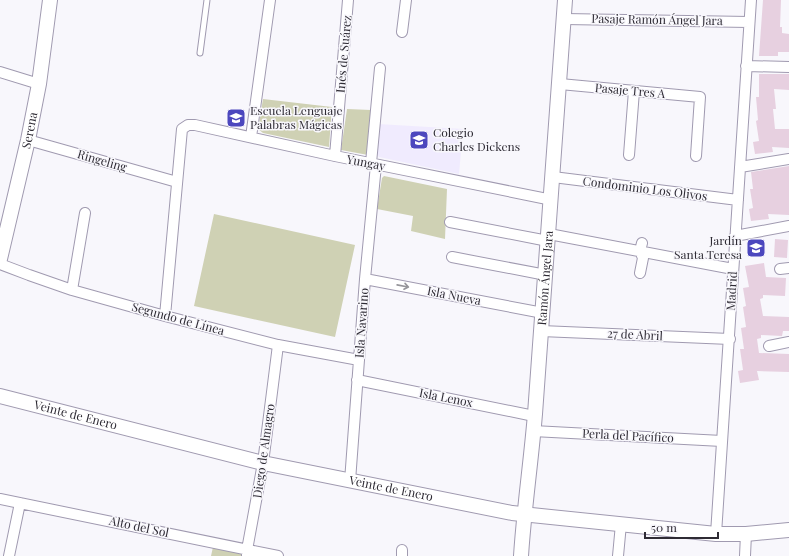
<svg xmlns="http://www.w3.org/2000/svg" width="789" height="556" font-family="'Playfair Display',serif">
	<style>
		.built { fill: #f0ebfe }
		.green { fill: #cfd1b4 }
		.building { fill: #e7d0e0 }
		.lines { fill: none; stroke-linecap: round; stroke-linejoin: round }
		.lane-casing { stroke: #a09ab0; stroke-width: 7 }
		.street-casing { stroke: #a09ab0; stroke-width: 12 }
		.secondary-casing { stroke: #a09ab0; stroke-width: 16 }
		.lane { stroke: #fff; stroke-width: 5 }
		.street { stroke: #fff; stroke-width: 10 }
		.secondary { stroke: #fff; stroke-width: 14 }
		.oneway { stroke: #96959a }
		.labels { text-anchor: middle; stroke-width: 3; stroke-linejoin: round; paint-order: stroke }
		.street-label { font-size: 12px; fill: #2e2b34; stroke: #f8f7fc }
		.poi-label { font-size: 12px; fill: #2e2b34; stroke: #f8f7fc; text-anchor: start }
	</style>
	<rect width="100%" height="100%" fill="#f8f7fc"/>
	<path class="built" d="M378,124L463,129L459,174L379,157L375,151Z
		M764,240L766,253L748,256L746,243Z"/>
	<path class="green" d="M263,99L332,107L329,147L263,133L258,129Z
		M347,109L371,110L368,155L341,150Z
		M384,176L447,189L445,239L411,231L413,216L377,209L382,178Z
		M214,214L355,245L335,337L194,306Z
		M213,547L242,553V556H211Z"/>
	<path class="building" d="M763,0H781L780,27H782V33L789,34V52H778V56H759Z
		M759,74H789V90L774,89L776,109H773L775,129H789V148L772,147L773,152L755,154L753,142L759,141L756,121L758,120L756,97H759Z
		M789,166V215L768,214L769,219L751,221L749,209L753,208L750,189H753L751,172Z
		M775,239L788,240L787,258L774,257Z
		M764,263L766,277L786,278L785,296L763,295V298L760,299L763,316L789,317V331H783L782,336L761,335V338L757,339L759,353L789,354V372L757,371L759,380L740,383L738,371L743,370L740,349H744L741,328L746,327L743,307L746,306L743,288L749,287L745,266Z"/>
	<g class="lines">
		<g class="lane-casing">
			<path id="lane" d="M200,53L207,0"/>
		</g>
		<g class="street-casing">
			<path id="street" d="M564,19L749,22
				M402,32L406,0
				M746,66L789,67
				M0,72L39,84
				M560,84L700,97L696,156
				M251,137L270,0
				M28,140L177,182
				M629,155L634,91
				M335,156L348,0
				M371,163L380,68
				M740,167L789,159
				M553,177L738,200
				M450,222L548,241
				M549,234L733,269
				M735,236L789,226
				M452,257L546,275
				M0,264L29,275L72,290L165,316L278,345L359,360
				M780,269L789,268
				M640,273L643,258L640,251L642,243
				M365,279L543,313
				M72,290L85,213
				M165,316L182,129L188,125H195L335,156L552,200
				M541,331L730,339
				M769,346L789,342
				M357,380L534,416
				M533,431L722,441
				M350,481L365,279L376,165
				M0,499L278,556
				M716,534L751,0
				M9,556L20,503
				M247,556V550L263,463L278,345
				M402,556V550
				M618,556L621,524
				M745,556L746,534"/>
		</g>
		<g class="secondary-casing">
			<g id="secondary">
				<path id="s1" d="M0,259L28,140L39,84L50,0"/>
				<path id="s2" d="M0,396L263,463L512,513L716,534H746L789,530"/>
				<path id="s3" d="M521,556C524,509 531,462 535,414C546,276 556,138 565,0"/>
			</g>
		</g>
		<use href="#lane" class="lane"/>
		<use href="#street" class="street"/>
		<use href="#secondary" class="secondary"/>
	</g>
	<defs><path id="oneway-shaft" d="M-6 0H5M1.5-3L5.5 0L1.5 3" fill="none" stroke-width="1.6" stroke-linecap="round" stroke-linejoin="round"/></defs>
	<use class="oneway" href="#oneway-shaft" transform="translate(403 286) rotate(11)"/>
	<defs>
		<g id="school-square" transform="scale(1)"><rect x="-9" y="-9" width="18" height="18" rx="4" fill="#4c47be" stroke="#f8f7fc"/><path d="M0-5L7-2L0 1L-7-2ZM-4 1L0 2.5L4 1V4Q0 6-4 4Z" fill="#fff"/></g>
	</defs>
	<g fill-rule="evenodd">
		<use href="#school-square" x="236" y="118"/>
		<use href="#school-square" x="419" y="140"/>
		<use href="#school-square" x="756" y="248"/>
	</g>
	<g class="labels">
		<g class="street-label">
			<text transform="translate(657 20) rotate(1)" y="4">Pasaje Ramón Ángel Jara</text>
			<text transform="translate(344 54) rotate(-85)" y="4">Inés de Suárez</text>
			<text transform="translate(630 91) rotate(5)" y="4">Pasaje Tres A</text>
			<text dy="4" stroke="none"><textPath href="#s1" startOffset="132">Serena</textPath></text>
			<text transform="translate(102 161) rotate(16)" y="4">Ringeling</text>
			<text transform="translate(366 163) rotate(11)" y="4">Yungay</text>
			<text transform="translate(645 189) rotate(7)" y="4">Condominio Los Olivos</text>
			<text dy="4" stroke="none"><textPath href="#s3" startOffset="279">Ramón Ángel Jara</textPath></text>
			<text transform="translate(732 291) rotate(-87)" y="4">Madrid</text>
			<text transform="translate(454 296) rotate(11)" y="4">Isla Nueva</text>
			<text transform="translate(178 319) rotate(15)" y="4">Segundo de Línea</text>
			<text transform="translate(362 323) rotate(-86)" y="4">Isla Navarino</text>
			<text transform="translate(635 335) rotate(3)" y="4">27 de Abril</text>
			<text transform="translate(446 398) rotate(11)" y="4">Isla Lenox</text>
			<text dy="4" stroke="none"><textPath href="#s2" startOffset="78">Veinte de Enero</textPath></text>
			<text transform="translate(628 436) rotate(3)" y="4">Perla del Pacífico</text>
			<text transform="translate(264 451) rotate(-82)" y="4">Diego de Almagro</text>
			<text dy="4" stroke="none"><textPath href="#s2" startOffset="402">Veinte de Enero</textPath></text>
			<text transform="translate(139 527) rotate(12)" y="4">Alto del Sol</text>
		</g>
		<g class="poi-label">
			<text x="250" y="115">Escuela Lenguaje<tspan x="250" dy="14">Palabras Mágicas</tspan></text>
			<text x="433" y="137">Colegio<tspan x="433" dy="14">Charles Dickens</tspan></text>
			<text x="742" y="245" text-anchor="end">Jardín<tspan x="742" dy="14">Santa Teresa</tspan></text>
		</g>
	</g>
	<path d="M645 532v6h73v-6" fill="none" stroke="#2e2b34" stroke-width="2"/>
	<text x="651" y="532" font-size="12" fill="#2e2b34" stroke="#f8f7fc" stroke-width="3" paint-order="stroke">50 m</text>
</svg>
